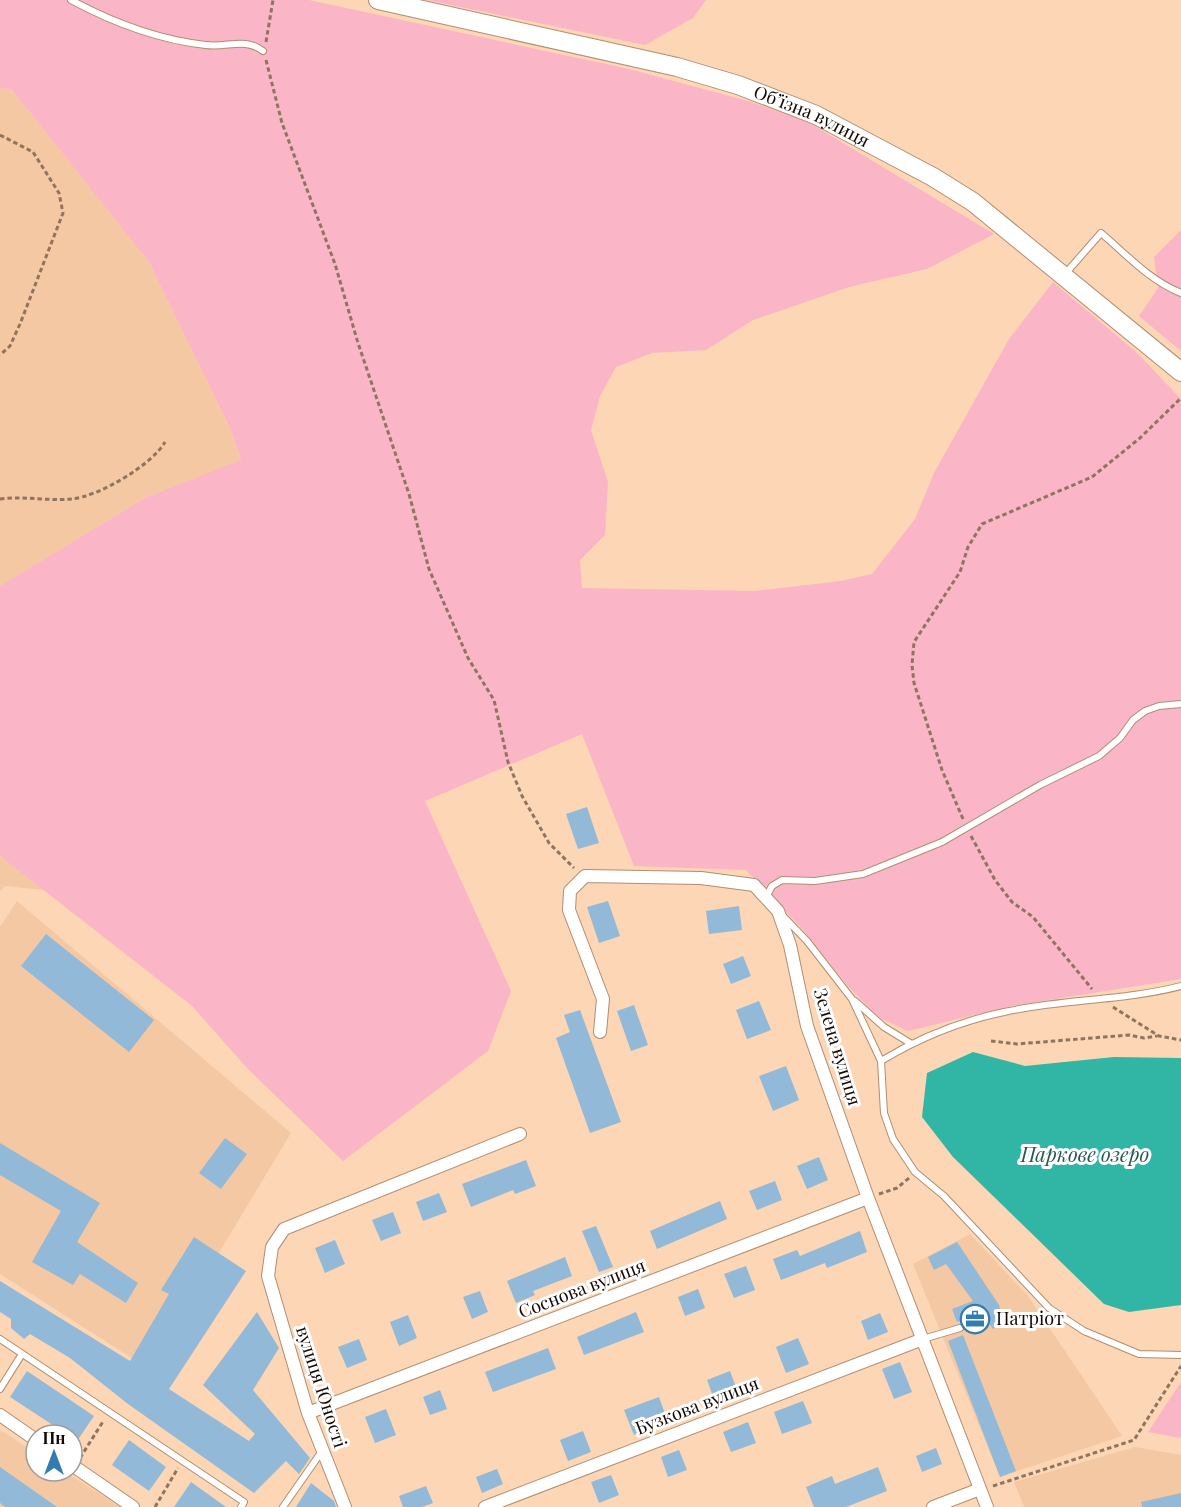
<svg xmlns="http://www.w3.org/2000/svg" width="1181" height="1507" font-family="'Playfair Display',serif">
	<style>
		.built { fill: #f4c8a3 }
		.green { fill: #fab5c6 }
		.water { fill: #31b6a5 }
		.building { fill: #92b9d7 }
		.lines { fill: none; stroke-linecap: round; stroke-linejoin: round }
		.service-casing { stroke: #b18e70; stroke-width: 8 }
		.minor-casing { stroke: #b18e70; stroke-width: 14 }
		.secondary-casing { stroke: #b18e70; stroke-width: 20 }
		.path { stroke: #8f7560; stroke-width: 3; stroke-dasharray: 4.5 3; stroke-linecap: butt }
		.service { stroke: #fff; stroke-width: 6 }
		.minor { stroke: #fff; stroke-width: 12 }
		.secondary { stroke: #fff; stroke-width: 18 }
		.labels { text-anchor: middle; stroke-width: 6; stroke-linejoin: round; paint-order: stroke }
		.street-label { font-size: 18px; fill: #140801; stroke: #fff }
		.poi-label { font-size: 18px; fill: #140801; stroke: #fff; text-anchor: start }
		.water-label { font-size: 20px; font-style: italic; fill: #255a52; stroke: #fff }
	</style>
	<rect width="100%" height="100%" fill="#fcd6b5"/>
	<path class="built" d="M0,88L12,90L149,262L231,430L241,461L145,498L0,586Z
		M0,856L44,890L5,886L0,891Z
		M17,901L291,1133L149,1369L0,1274V927Z
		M970,1234L1028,1296L1122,1436L1000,1477L913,1264Z
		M0,1430L36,1453V1471H64L120,1507H0Z
		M1135,1447L1181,1455V1507H1024L1014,1482Z"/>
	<path class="green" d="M0,0H309L629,69L748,101L808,122L994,234L927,269L849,287L753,320L706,350L652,353L616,367L600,396L591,430L608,482L605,535L580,560L582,588L755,591L841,581L872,574L915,519L934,473L1009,339L1053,282L1136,352L1181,399V979L1011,1006L908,1031L882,1019L871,1010L847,985L804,931L746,870L634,866L582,734L425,801L511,991L488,1051L343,1161L247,1068L192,1006L0,856V586L145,498L241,460L231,430L149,262L12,90L0,88Z
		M427,0H706L693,18L645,45Z
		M1181,230V351L1139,316L1158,288L1154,257Z
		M1181,1382V1438L1148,1432Z"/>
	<path class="water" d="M973,1052L1025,1066L1114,1057L1181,1058V1305L1129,1312L1104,1304L953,1157L922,1117L927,1073Z"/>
	<path class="building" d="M587,807L599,843L578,849L566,814Z
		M608,901L620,936L599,943L587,907Z
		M739,906L742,930L709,934L706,911Z
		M46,934L154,1020L129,1052L21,966Z
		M743,956L751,976L731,984L723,964Z
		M759,1001L771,1030L747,1039L736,1010Z
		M634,1005L648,1045L631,1051L617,1011Z
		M580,1010L621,1122L590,1133L556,1038L570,1032L564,1015Z
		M786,1066L799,1100L773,1111L759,1076Z
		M225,1138L247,1154L221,1189L199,1173Z
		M0,1143L100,1203L77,1242L138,1283L126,1303L80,1274L73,1285L32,1262L61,1211L0,1175Z
		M819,1157L828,1180L807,1189L797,1166Z
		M526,1160L536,1186L515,1194L513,1190L471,1207L462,1184Z
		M775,1181L782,1200L757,1210L749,1191Z
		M439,1193L447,1212L423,1221L416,1202Z
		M720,1201L727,1219L657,1249L650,1231Z
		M393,1212L401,1233L381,1241L372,1220Z
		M596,1226L613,1267L599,1272L582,1231Z
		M860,1231L867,1252L827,1268L825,1263L781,1280L773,1259L797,1250L800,1256Z
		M194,1237L246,1271L169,1389L249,1441L255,1434L203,1385L257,1312L279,1348L253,1390L310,1458L299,1474L286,1461L254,1493L128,1404L70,1358L30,1334L24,1339L11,1328V1319L0,1312V1281L130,1361L169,1294L161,1290Z
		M335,1240L345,1264L325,1273L315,1248Z
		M957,1242L999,1305L1004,1322L993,1329L981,1312L957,1322L952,1309L973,1301L946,1264L934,1270L928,1257Z
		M565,1257L572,1276L533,1291L535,1295L516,1303L507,1281Z
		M746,1266L755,1290L734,1298L724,1274Z
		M698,1289L705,1308L685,1316L678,1297Z
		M480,1291L488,1312L472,1319L463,1297Z
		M636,1312L644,1332L584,1355L577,1337Z
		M880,1313L888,1332L868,1340L861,1321Z
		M408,1315L417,1338L399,1346L390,1322Z
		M963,1335L1016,1471L1000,1477L948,1341Z
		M798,1338L809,1364L786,1373L776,1347Z
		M359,1339L367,1360L347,1368L338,1347Z
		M548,1348L556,1369L493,1392L485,1372Z
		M900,1362L912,1392L894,1399L882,1369Z
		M27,1371L94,1416L77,1441L72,1435H68L10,1397Z
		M730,1371L739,1395L716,1404L707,1380Z
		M440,1390L447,1409L430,1415L423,1397Z
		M659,1397L668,1422L634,1435L624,1410Z
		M803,1401L812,1423L782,1434L774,1412Z
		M386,1409L396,1435L375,1443L365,1417Z
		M748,1422L756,1443L731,1452L723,1432Z
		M583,1431L591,1452L568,1461L560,1440Z
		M129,1440L166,1467L149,1491L112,1465Z
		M936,1448L942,1464L922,1472L916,1456Z
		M679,1450L687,1470L668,1477L661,1457Z
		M0,1467L57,1507H5L0,1503Z
		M878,1467L887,1491L846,1507H814L806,1487L832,1476L835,1484Z
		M497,1469L503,1484L482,1493L476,1477Z
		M611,1475L619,1495L599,1503L591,1482Z
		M191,1482L226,1507H174Z
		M311,1483L334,1501L336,1507H296Z
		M426,1486L433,1503L422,1507H403L399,1496Z
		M1181,1493V1507H1142L1141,1502Z"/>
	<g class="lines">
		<g class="service-casing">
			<path id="service" d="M71,0C112,22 160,40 206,45C227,48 245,37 263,51
				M1065,274L1101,233C1127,255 1149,280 1181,293
				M766,897L772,886L782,880L815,881L863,874L942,842L1040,785L1099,756L1120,738L1133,720L1145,711L1159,706L1181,704
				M783,916L807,941L852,999L881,1061
				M1181,986C1123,1001 1062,999 1004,1012C961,1021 919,1038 881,1061L884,1113L893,1139L915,1172L944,1196L1049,1308L1084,1331L1139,1354L1181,1355
				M855,1001L884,1027L910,1043
				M0,1339L244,1502L241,1507
				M923,1339L960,1328
				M0,1389L22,1354
				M283,1507L322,1451"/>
		</g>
		<g class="minor-casing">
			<path id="minor" d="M600,1032L603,999L569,910L570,891L585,876L701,878L754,885L778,911L790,945L807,1026L868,1198L987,1507
				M308,1413L868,1198
				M0,1415L36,1440
				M72,1465L133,1507
				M345,1507L308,1413L268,1276L272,1247L284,1229L520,1134
				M485,1507L923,1339
				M933,1507L980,1489"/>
		</g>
		<g class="secondary-casing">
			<g id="secondary">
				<path id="s1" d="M378,0L677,67L738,85L816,115L933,177L973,202L1181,372"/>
			</g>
		</g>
		<path class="path" d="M266,42L273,0
			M266,60L282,123L335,264L358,343L409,494L429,569L468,658L494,700L508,762L522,796L549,843L574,868
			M0,135L33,152L59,193L63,213L20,324L10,346L0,355
			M0,499C23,496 47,501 71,499C98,497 152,465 165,442
			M963,819L942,770L914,683L912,665L914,642L960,572L968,547L982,524L1092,477L1140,438L1181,398
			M971,836L995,880L1012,902L1033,917L1092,989
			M1113,1007L1159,1036L1181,1040
			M991,1041L1017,1044L1129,1035L1144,1038L1157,1036
			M879,1194L897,1188L909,1178
			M80,1458L104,1420
			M993,1486L1134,1440L1181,1366
			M155,1507L178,1468"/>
		<use href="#service" class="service"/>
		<use href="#minor" class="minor"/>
		<use href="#secondary" class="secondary"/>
	</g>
	<defs>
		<g id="office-ring" transform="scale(1.5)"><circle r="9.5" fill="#fff" stroke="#327cb0" stroke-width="1.5"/><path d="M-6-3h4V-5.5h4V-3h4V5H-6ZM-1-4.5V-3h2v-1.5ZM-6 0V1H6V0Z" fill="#327cb0"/></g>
	</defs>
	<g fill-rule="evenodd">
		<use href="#office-ring" x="975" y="1319"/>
	</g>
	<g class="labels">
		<g class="street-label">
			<text dy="6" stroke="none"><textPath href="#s1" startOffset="450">Об’їзна вулиця</textPath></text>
			<text transform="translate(837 1047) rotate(73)" y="6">Зелена вулиця</text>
			<text transform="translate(582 1289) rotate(-21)" y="6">Соснова вулиця</text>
			<text transform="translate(321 1387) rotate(72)" y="6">вулиця Юності</text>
			<text transform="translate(697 1406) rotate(-21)" y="6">Бузкова вулиця</text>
		</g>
		<g class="poi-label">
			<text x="996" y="1325">Патріот</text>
		</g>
		<g class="water-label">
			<text x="1085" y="1162">Паркове озеро</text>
		</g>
	</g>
	<g transform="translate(54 1453)"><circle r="28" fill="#ffffff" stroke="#a19c99" stroke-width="1.5"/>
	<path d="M0-4.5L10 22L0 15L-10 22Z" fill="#327cb0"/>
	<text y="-9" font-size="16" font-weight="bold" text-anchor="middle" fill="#140801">Пн</text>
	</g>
</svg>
